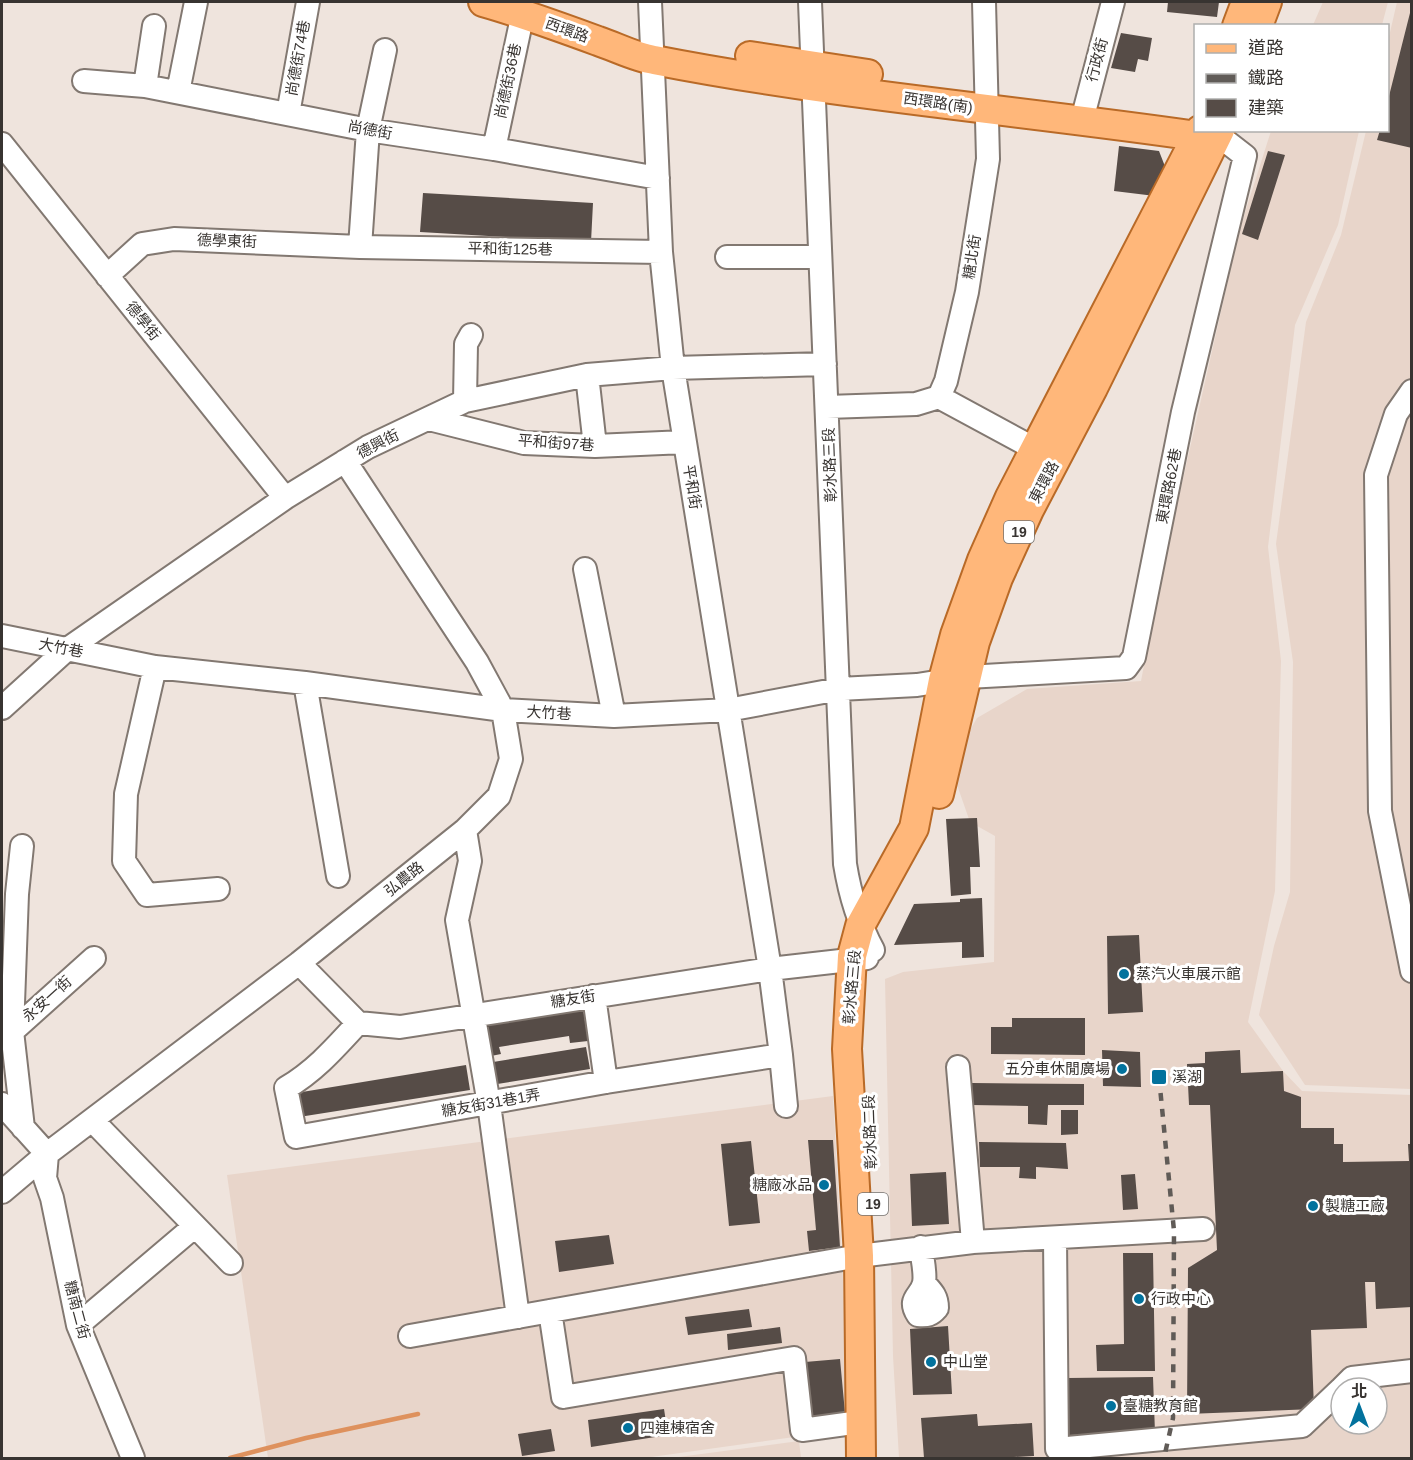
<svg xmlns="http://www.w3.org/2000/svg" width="1413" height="1460" font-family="Helvetica,'Noto Sans TC',sans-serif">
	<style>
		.built { fill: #e8d5ca; fill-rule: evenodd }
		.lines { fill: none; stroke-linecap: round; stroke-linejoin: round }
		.stream { stroke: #de915d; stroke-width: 4.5 }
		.building { fill: #564c47 }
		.minor-casing { stroke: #827871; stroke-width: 26 }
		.major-casing { stroke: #b96a27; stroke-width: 32 }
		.minor { stroke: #fff; stroke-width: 22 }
		.major { stroke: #ffb77a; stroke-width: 28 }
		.rail { stroke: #605b57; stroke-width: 4.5; stroke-dasharray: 8 8; stroke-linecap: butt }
		.poi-dot { fill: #02729d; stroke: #fff; stroke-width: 2 }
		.labels { text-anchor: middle; stroke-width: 6; stroke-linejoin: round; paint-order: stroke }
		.shield { fill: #fff; stroke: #74716f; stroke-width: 1.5 }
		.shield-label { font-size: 14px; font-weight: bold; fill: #383431 }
		.street-label { font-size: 15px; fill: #383431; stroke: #fff }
		.poi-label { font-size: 15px; fill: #383431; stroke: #fff; text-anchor: start }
	</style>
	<rect width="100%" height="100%" fill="#efe4dd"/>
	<path class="built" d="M1323,2H1388L1382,25H1313Z
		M1397,2H1411V1089L1305,1085L1259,1015L1274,946L1290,892L1293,662L1276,544L1306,322L1341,235L1366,131L1388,130V41Z
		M1271,131H1359L1338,225L1295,325L1268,547L1281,661L1275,891L1248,1022L1283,1071L1302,1091L1411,1095V1458H899L893,1356L885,979L903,972L994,962L995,836L970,822L956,782L962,744L977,718L1027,689L1141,681L1163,567L1240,228ZM1341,1388H1377V1424H1341Z
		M833,1096L851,1429L644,1458H268L227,1175Z
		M799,1441L801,1458H671Z"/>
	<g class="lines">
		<path class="stream" d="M230,1458L306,1438L418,1414"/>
	</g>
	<path class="building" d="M1168,2H1219L1217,17L1167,12Z
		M1411,9H1412V148L1377,140L1380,130H1388V100Z
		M1121,33L1152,38L1148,61L1138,59L1135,72L1111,68Z
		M1119,146L1159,151L1166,169L1155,196L1114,191Z
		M1268,151L1285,155L1258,240L1242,234Z
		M423,193L593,203L591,242L420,232Z
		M977,818L980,867H970L971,894L951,896L946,819Z
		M982,898L984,957L962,958V942L894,945L914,904L960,902V899Z
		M1139,935L1143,1012L1108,1014L1107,936Z
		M583,1008L588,1041L570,1043L569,1036L499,1047L501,1054L486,1057L481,1024Z
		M1012,1018H1085V1055L991,1054V1027H1012Z
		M586,1047L590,1069L491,1085L487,1063Z
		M1102,1050L1140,1052L1141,1087L1103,1086Z
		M1240,1050L1241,1073L1283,1071L1284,1091L1301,1097V1128H1334V1144H1343V1162L1409,1161L1408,1144H1412V1307L1376,1309L1375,1282H1365L1367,1328L1311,1330L1314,1409L1187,1414L1188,1268L1217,1250L1210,1105H1189L1187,1064L1205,1063V1052Z
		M466,1065L470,1090L299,1117L296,1093Z
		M972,1083L1084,1084V1105H1048L1047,1125L1028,1124V1106L972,1105Z
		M1061,1110H1078V1134L1061,1135Z
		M808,1140H833L840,1247L809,1251L807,1231L816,1230Z
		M751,1141L760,1223L729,1226L721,1144Z
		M979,1142L1066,1143L1068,1169L1036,1167V1179L1019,1178L1020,1167H980Z
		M946,1172L949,1224L912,1226L910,1174Z
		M1135,1174L1138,1209L1123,1210L1121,1175Z
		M609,1235L614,1264L559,1272L555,1241Z
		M1123,1253H1153L1155,1371H1097L1096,1345L1124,1344Z
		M749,1309L752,1327L688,1335L685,1317Z
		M948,1326L952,1394L913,1395L910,1329Z
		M780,1327L782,1343L728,1350L727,1334Z
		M840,1359L845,1413L810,1416L805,1362Z
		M1153,1377L1155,1433L1069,1435L1068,1378Z
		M664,1409L668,1435L591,1447L588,1420Z
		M977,1414L978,1426L1032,1423L1034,1456L997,1458H924L921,1418Z
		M551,1429L555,1451L522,1456L518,1434Z"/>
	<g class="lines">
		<g class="minor-casing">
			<path id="minor" d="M650,2L661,252L673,368L770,969L781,1055
				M810,2L845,864C850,895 858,922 873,950
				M84,81L145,86L368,130L494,149L658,178
				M145,86L154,26
				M178,92L196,2
				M288,114L308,2
				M1082,120L1113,2
				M2,144L285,498
				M494,149L523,13
				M360,247L368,130L385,50
				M727,257H820
				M107,276L142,244L174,239L360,247L661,252
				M587,375L595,446
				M1412,391L1396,414L1376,475L1380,811L1412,971
				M939,397L1035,449
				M465,401L466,344L471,335
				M827,407L916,404L939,397L946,381L967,292L988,159L984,2
				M429,419L524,443L595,446L685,442
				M585,569L614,716
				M2,636L155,667L305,683L503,710L614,716L728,710L839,689L917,685L967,677L1126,668L1134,657L1183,412L1245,156L1218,135
				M155,667L126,794L124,861L147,895L218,889
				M305,683L338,876
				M2,708L66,650L285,498L368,447L465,401L587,375L673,368L825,364
				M465,830L470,861L457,920L489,1104L518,1317
				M22,846L17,894L12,1031L23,1128
				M299,963L358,1023L400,1027L770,969L867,958
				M594,996L606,1082
				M358,1023C335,1048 315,1071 286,1088L296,1137L606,1082L781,1055L786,1106
				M7,1036L94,958
				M958,1067L973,1242
				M2,1104L47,1154L45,1178L52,1198L78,1325L133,1458
				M92,1120L231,1263
				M2,1192L47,1154L299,963L465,830L499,796L511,759L503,710L477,662L345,461
				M1055,1238L1057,1449L1302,1426L1341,1389
				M921,1247C922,1258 926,1273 924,1283C921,1297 907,1298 918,1315C927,1316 931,1315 937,1308C937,1296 932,1292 924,1283
				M550,1311L563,1397L794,1358L802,1430L860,1422
				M78,1325L195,1226
				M410,1336L859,1256L973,1242L1203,1229
				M1342,1388L1352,1378L1412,1371"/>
		</g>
		<g class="major-casing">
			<path id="major" d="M483,2C522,13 560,27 598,41C616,47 635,57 654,60C833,95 1016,110 1197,136L1215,135
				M1237,26L1246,2
				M1258,26L1267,2
				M750,56L868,74
				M939,794L975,642L998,578L1029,510L1093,388L1220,130
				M861,1458L859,1256L847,1049L852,956L860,926L914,828L943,680L955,635L982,560L1010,497L1200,130"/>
		</g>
		<use href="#minor" class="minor"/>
		<use href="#major" class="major"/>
		<path class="rail" d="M1159,1077L1174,1231L1173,1418L1164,1458"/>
	</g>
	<g class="poi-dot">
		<circle cx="1124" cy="974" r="6"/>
		<circle cx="1122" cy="1069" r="6"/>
		<rect x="1151" y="1069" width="16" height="16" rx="3"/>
		<circle cx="824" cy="1185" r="6"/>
		<circle cx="1313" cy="1206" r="6"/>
		<circle cx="1139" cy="1299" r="6"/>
		<circle cx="931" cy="1362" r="6"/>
		<circle cx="1111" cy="1406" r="6"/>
		<circle cx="628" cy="1428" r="6"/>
	</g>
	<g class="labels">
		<g class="shield">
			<rect x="1004" y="521" width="30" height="22" rx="4.5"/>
			<rect x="858" y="1193" width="30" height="22" rx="4.5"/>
		</g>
		<g class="shield-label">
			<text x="1019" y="537">19</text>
			<text x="873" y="1209">19</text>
		</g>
		<g class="street-label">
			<text transform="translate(567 30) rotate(20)" y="5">西環路</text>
			<text transform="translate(298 58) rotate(-80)" y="5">尚德街74巷</text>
			<text transform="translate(1097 60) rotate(-75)" y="5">行政街</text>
			<text transform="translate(508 81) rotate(-78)" y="5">尚德街36巷</text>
			<text transform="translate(938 103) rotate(8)" y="5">西環路(南)</text>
			<text transform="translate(370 130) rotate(10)" y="5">尚德街</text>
			<text transform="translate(227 241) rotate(2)" y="5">德學東街</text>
			<text transform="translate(510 249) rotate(1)" y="5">平和街125巷</text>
			<text transform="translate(972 257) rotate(-81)" y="5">糖北街</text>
			<text transform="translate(143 321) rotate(51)" y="5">德學街</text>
			<text transform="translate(556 443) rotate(4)" y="5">平和街97巷</text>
			<text transform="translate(378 444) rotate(-27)" y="5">德興街</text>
			<text transform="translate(830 465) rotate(-92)" y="5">彰水路三段</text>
			<text transform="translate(1044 482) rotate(-62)" y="5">東環路</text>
			<text transform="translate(1169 486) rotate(-79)" y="5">東環路62巷</text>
			<text transform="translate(692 487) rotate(81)" y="5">平和街</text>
			<text transform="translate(61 648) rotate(11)" y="5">大竹巷</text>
			<text transform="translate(549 713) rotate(3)" y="5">大竹巷</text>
			<text transform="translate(404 879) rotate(-39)" y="5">弘農路</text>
			<text transform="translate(852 987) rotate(-85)" y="5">彰水路三段</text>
			<text transform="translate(47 999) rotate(-42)" y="5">永安一街</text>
			<text transform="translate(573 999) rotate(-9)" y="5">糖友街</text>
			<text transform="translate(491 1103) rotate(-10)" y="5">糖友街31巷1弄</text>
			<text transform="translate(870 1132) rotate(-92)" y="5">彰水路二段</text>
			<text transform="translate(77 1310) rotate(75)" y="5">糖南二街</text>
		</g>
		<g class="poi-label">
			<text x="1136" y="979">蒸汽火車展示館</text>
			<text x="1110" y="1074" text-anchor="end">五分車休閒廣場</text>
			<text x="1172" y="1082">溪湖</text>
			<text x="812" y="1190" text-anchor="end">糖廠冰品</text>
			<text x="1325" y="1211">製糖工廠</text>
			<text x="1151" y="1304">行政中心</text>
			<text x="943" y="1367">中山堂</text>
			<text x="1123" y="1411">臺糖教育館</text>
			<text x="640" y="1433">四連棟宿舍</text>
		</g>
	</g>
	<rect width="1413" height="1460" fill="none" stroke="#383431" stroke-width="6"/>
	<rect x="1194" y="24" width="195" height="108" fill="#ffffff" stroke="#afaead" stroke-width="1.5"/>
	<rect x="1206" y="44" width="30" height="9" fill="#ffb77a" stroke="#afaead" stroke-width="1.5"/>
	<text x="1248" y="54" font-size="18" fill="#383431">道路</text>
	<rect x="1206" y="74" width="30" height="9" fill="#605b57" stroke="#afaead" stroke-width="1.5"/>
	<text x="1248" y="84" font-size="18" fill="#383431">鐵路</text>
	<rect x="1206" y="99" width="30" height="18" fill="#564c47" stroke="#afaead" stroke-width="1.5"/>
	<text x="1248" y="114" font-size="18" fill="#383431">建築</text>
	<g transform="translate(1359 1406)"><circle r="28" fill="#ffffff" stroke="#afaead" stroke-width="1.5"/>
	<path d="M0-4.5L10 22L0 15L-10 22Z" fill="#02729d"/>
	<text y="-9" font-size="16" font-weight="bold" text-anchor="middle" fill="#383431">北</text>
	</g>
</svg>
